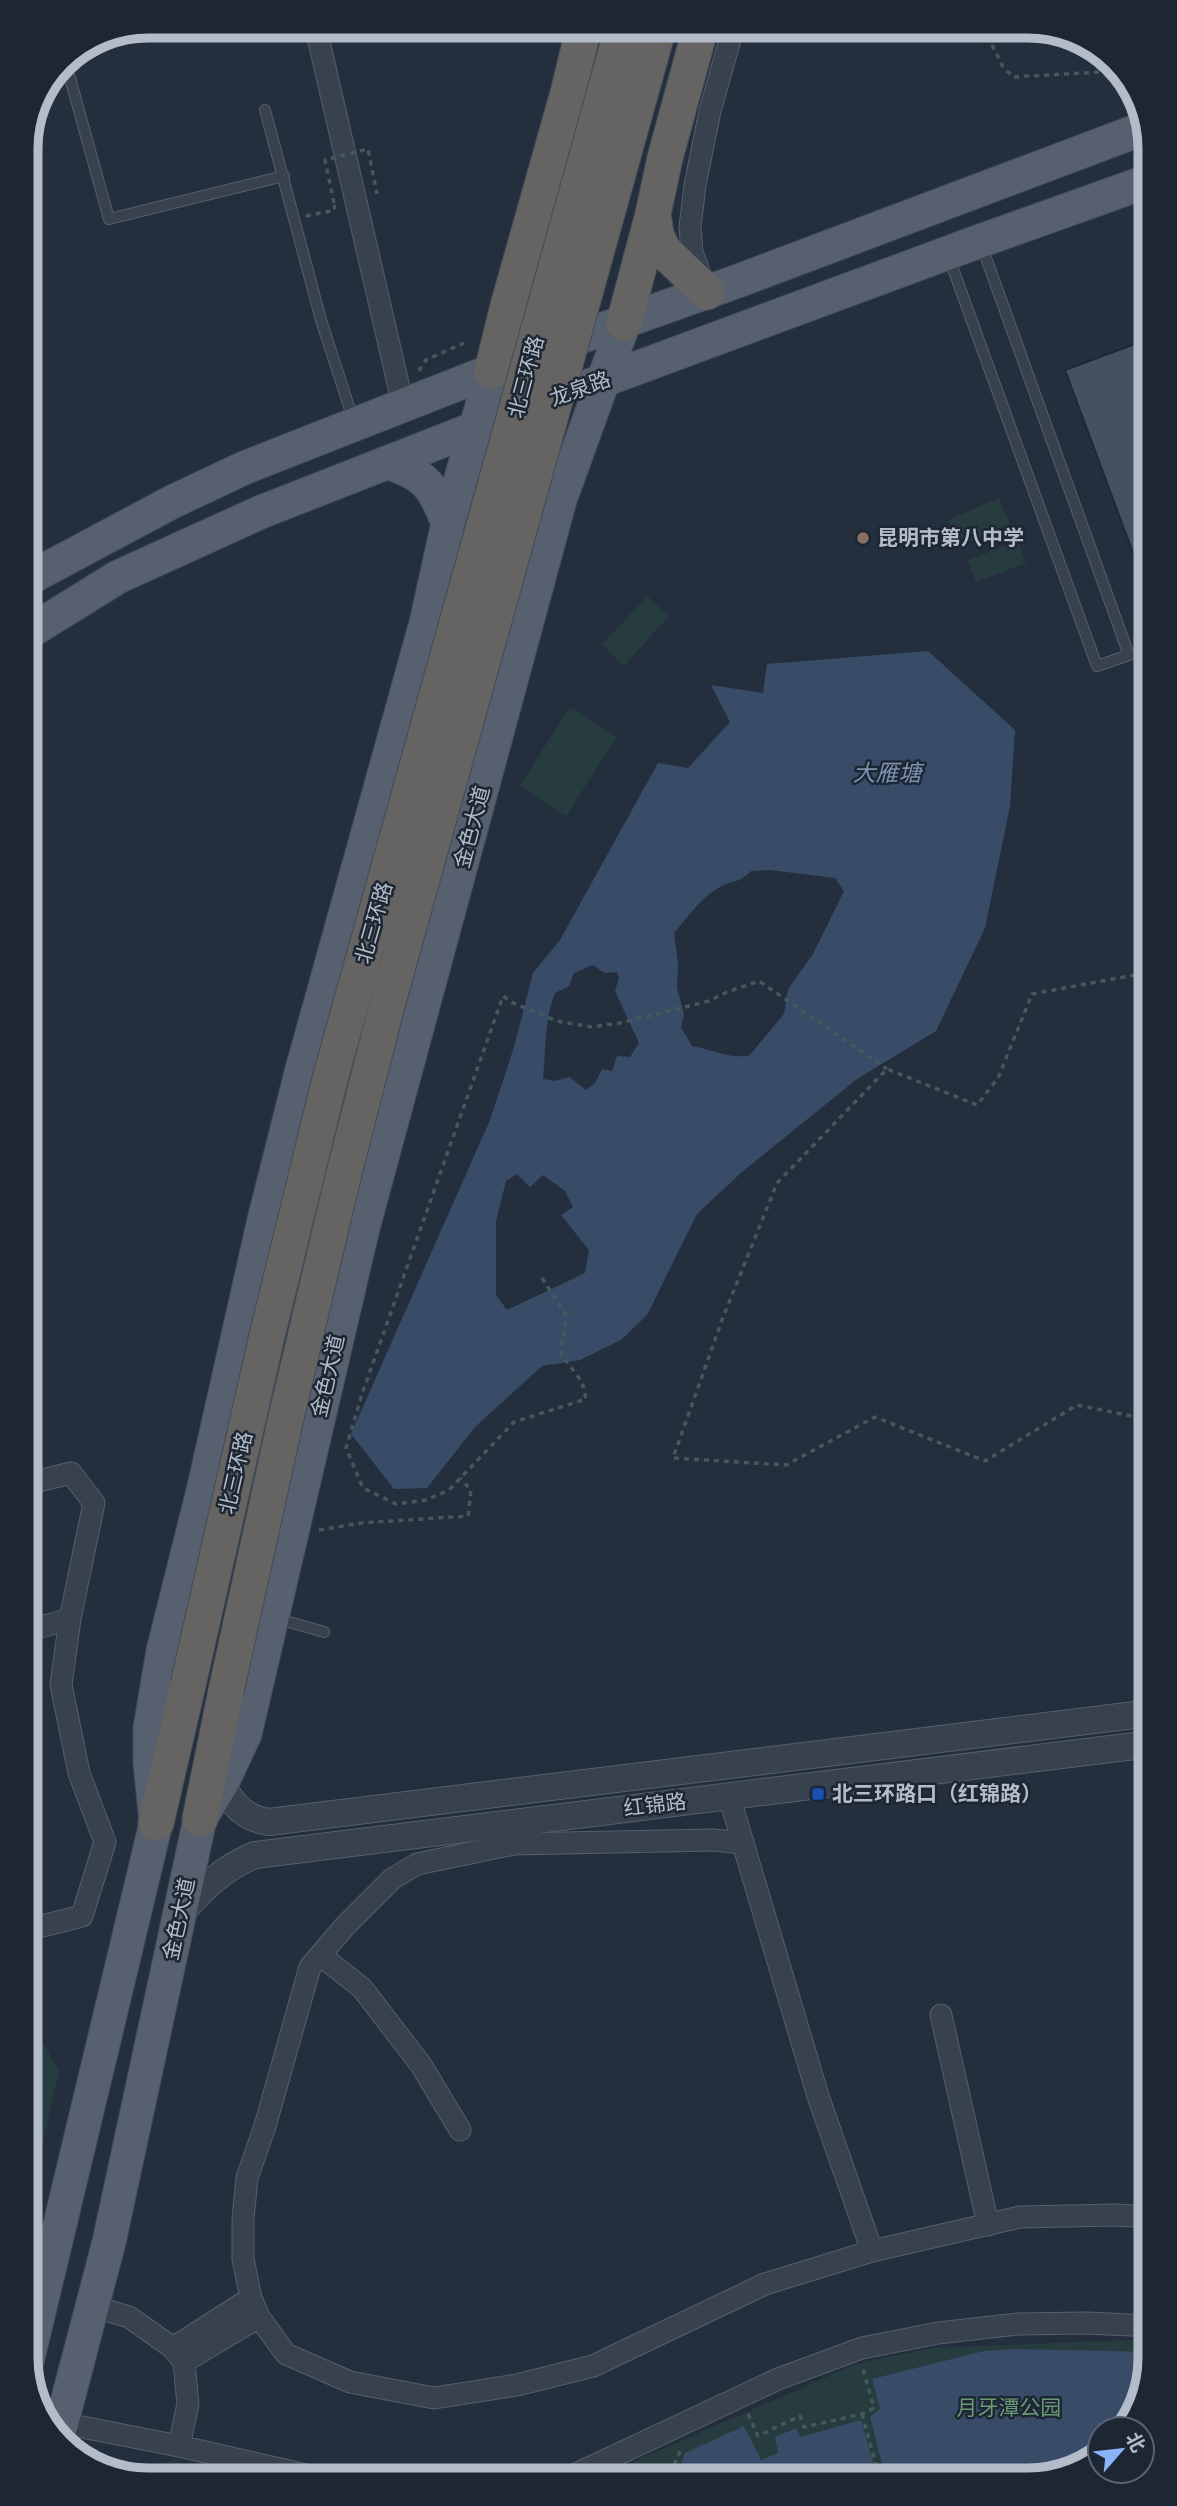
<svg xmlns="http://www.w3.org/2000/svg" width="1177" height="2506" font-family="Montserrat,'Noto Sans SC',sans-serif">
	<style>
		.green { fill: #263c3f }
		.water { fill: #394c67; fill-rule: evenodd }
		.building { fill: #455162; stroke: #1f2835; stroke-width: 2 }
		.lines { fill: none; stroke-linecap: round; stroke-linejoin: round }
		.service-casing { stroke: #565f6c; stroke-width: 12 }
		.minor-casing { stroke: #565f6c; stroke-width: 23 }
		.tertiary-casing { stroke: #565f6c; stroke-width: 28 }
		.primary-casing { stroke: #414a57; stroke-width: 35 }
		.trunk-casing { stroke: #434c59; stroke-width: 37 }
		.path { stroke: #44595c; stroke-width: 3.5; stroke-dasharray: 5 5; stroke-linecap: butt }
		.service { stroke: #38414e; stroke-width: 10 }
		.minor { stroke: #38414e; stroke-width: 21 }
		.tertiary { stroke: #38414e; stroke-width: 26 }
		.primary { stroke: #56606e; stroke-width: 33 }
		.trunk { stroke: #656462; stroke-width: 35 }
		.trunk-bridge-casing { stroke: #434c59; stroke-width: 37; stroke-linecap: butt }
		.path-bridge { stroke: #44595c; stroke-width: 3.5; stroke-dasharray: 5 5; stroke-linecap: butt }
		.trunk-bridge { stroke: #656462; stroke-width: 35 }
		.education-dot { fill: #8d6e63; stroke: #1d2633; stroke-width: 2.5 }
		.transit-dot { fill: #1a4fb4; stroke: #1d2633; stroke-width: 2.5 }
		.labels { text-anchor: middle; stroke-width: 5; stroke-linejoin: round; paint-order: stroke }
		.street-label { font-size: 21px; fill: #b4bcc9; stroke: #1d2633 }
		.poi-label { font-size: 21px; font-weight: bold; fill: #b4bcc9; stroke: #1d2633; text-anchor: start }
		.park-label { font-size: 21px; fill: #6b9a76; stroke: #1d2633 }
		.water-label { font-size: 23px; font-style: italic; fill: #7c92b1; stroke: #1d2633 }
		.rim { fill: none; stroke: #b4bcc9; stroke-width: 9 }
	</style>
	<rect width="100%" height="100%" fill="#242f3e"/>
	<path class="green" d="M999,498L1010,524L959,546L948,520Z
		M1018,541L1026,563L976,582L968,560Z
		M647,596L669,616L624,666L602,645Z
		M570,707L617,737L566,816L520,785Z
		M26,2029L41,2039L59,2071L26,2216V2173L31,2163L37,2131L26,2093Z
		M1151,2339V2358L1130,2426L1126,2429H1100V2450L1075,2471L604,2475L856,2364L932,2348Z
		M173,2461L247,2478L141,2480L127,2475Z"/>
	<path class="water" d="M928,651L1015,730L1010,806L985,928L936,1031L857,1079L742,1172L697,1214L647,1315L621,1340L580,1360L542,1366L475,1427L427,1488L394,1489L351,1434L490,1120L514,1047L533,973L560,940L658,763L688,768L730,722L711,685L763,693L767,664ZM770,870L835,878L844,891L813,954L788,989L784,1014L749,1056C725,1058 714,1050 692,1046L681,1027L684,1014L677,988L678,964L674,933C688,917 702,896 722,886C735,879 738,884 751,871ZM593,965L605,973L617,972L619,978L615,991L639,1043L630,1057L617,1056L612,1071L602,1069L595,1083L586,1090L569,1077L555,1081L543,1079C546,1050 544,1020 555,993L569,986L574,973ZM517,1174L530,1187L543,1175L565,1191L573,1207L561,1215L589,1250L585,1273L507,1310L496,1295V1221L506,1181Z
		M1016,2349L1151,2352L1130,2426L1126,2429H1100V2450L1075,2471L884,2472L870,2417L880,2409L872,2379L984,2351Z
		M861,2420L876,2472L677,2474L685,2453L744,2426L761,2460L778,2453L775,2437L796,2428L801,2437Z"/>
	<path class="building" d="M1151,338V565L1139,569L1065,370Z"/>
	<g class="lines">
		<g class="service-casing">
			<path id="service" d="M65,60L109,219L284,176
				M265,110L321,320L354,422
				M948,255L1097,666L1129,655L981,244
				M275,1618L324,1632"/>
		</g>
		<g class="minor-casing">
			<path id="minor" d="M317,33L403,405
				M702,280L692,252L690,227L695,185L710,111L733,29
				M26,1631L70,1619
				M729,1796L818,2096L872,2251
				M743,1843L713,1840L514,1844L417,1864L392,1879L345,1926L310,1967L265,2126L247,2178L243,2219V2259L251,2298L259,2317L286,2354L350,2382L434,2398L517,2385L593,2366L765,2284L872,2251L1020,2217L1115,2215L1151,2217
				M26,1930L82,1916L105,1842L79,1773L61,1685L70,1619L94,1503L71,1473L26,1484
				M320,1955L362,1988L421,2065L460,2130
				M941,2015L988,2225
				M92,2306L129,2317L173,2348L184,2362L188,2404L179,2446
				M173,2348L251,2298
				M184,2362L259,2317
				M51,2421L179,2446L319,2478
				M574,2475L778,2379L862,2348L938,2333L1018,2324L1087,2323L1151,2326"/>
		</g>
		<g class="tertiary-casing">
			<path id="tertiary" d="M218,1769C225,1796 239,1818 269,1822L1151,1713
				M181,1913C203,1888 223,1868 255,1855L1151,1744"/>
		</g>
		<g class="primary-casing">
			<path id="primary" d="M550,348L738,281L1147,127
				M591,385L980,241L1151,180
				M389,463C429,477 432,486 448,523
				M26,580L172,502L244,468L506,365
				M26,634L118,577L261,512L488,423
				M27,2362L156,1823L150,1762V1728L163,1651L203,1491L264,1220L301,1073L426,623L448,523L492,371
				M59,2433L109,2242L200,1819L222,1783L245,1734L363,1228L560,500L624,323"/>
		</g>
		<g class="trunk-casing">
			<path id="trunk" d="M700,30L665,158L653,214L656,234L663,250L707,292
				M624,323L653,214
				M492,371L508,306L568,93L583,31
				M200,1819L226,1691
				M156,1823L188,1685"/>
		</g>
		<path class="path" d="M983,27L1003,67L1013,77L1118,71
			M910,28H920
			M306,216L335,210L334,205
			M419,371L426,360L464,343
			M542,1278L566,1315L561,1354L582,1382L586,1399L514,1422L449,1490L426,1500L396,1504L363,1488L346,1448L362,1394L503,996L513,1003L557,1021L591,1027L620,1023L709,1001L727,992L759,981L887,1069
			M1151,1420L1077,1405L985,1461L875,1417L786,1465L673,1458L722,1320L777,1183L887,1069L977,1105L998,1078L1032,994L1151,972
			M319,1530L361,1523L468,1516L471,1490L460,1478
			M748,2414L758,2436L800,2416L804,2427L862,2414L874,2408L863,2369
			M862,2414L878,2472
			M670,2474L682,2447"/>
		<use href="#service" class="service"/>
		<use href="#minor" class="minor"/>
		<use href="#tertiary" class="tertiary"/>
		<use href="#primary" class="primary"/>
		<use href="#trunk" class="trunk"/>
		<g class="trunk-bridge-casing">
			<path id="trunk-bridge" d="M188,1685L266,1340L330,1079L622,30
				M226,1691L286,1418L343,1177L386,1009L658,30"/>
		</g>
		<path class="path-bridge" d="M334,203L325,160L368,149L377,194"/>
		<use href="#trunk-bridge" class="trunk-bridge"/>
	</g>
	<circle class="education-dot" cx="863" cy="538" r="7"/>
	<rect class="transit-dot" x="811" y="1787" width="14" height="14" rx="3.5"/>
	<g class="labels">
		<g class="street-label">
			<text transform="translate(526 377) rotate(-75)" y="7">北三环路</text>
			<text transform="translate(580 389) rotate(-20)" y="7">龙泉路</text>
			<text transform="translate(472 827) rotate(-75)" y="7">金色大道</text>
			<text transform="translate(374 923) rotate(-74)" y="7">北三环路</text>
			<text transform="translate(328 1376) rotate(-77)" y="7">金色大道</text>
			<text transform="translate(236 1473) rotate(-77)" y="7">北三环路</text>
			<text transform="translate(655 1805) rotate(-7)" y="7">红锦路</text>
			<text transform="translate(179 1919) rotate(-78)" y="7">金色大道</text>
		</g>
		<g class="poi-label">
			<text x="877" y="545">昆明市第八中学</text>
			<text x="832" y="1801">北三环路口（红锦路）</text>
		</g>
		<g class="park-label">
			<text x="1009" y="2415">月牙潭公园</text>
		</g>
		<g class="water-label">
			<text x="887" y="781">大雁塘</text>
		</g>
	</g>
	<path d="M0 0H1177V2506H0ZM148 38H1028A110 110 0 0 1 1138 148V2358A110 110 0 0 1 1028 2468H148A110 110 0 0 1 38 2358V148A110 110 0 0 1 148 38Z" fill="#1d2633" fill-rule="evenodd"/>
	<path class="rim" d="M148 38H1028A110 110 0 0 1 1138 148V2358A110 110 0 0 1 1028 2468H148A110 110 0 0 1 38 2358V148A110 110 0 0 1 148 38Z"/>
	<g transform="translate(1121 2450) rotate(62)"><circle r="33" fill="#1d2633" stroke="#59626f" stroke-width="2"/>
	<path d="M0-5L12 26L0 18L-12 26Z" fill="#8ab4f8"/>
	<text y="-10" font-size="19" font-weight="bold" text-anchor="middle" fill="#b4bcc9">北</text>
	</g>
</svg>
